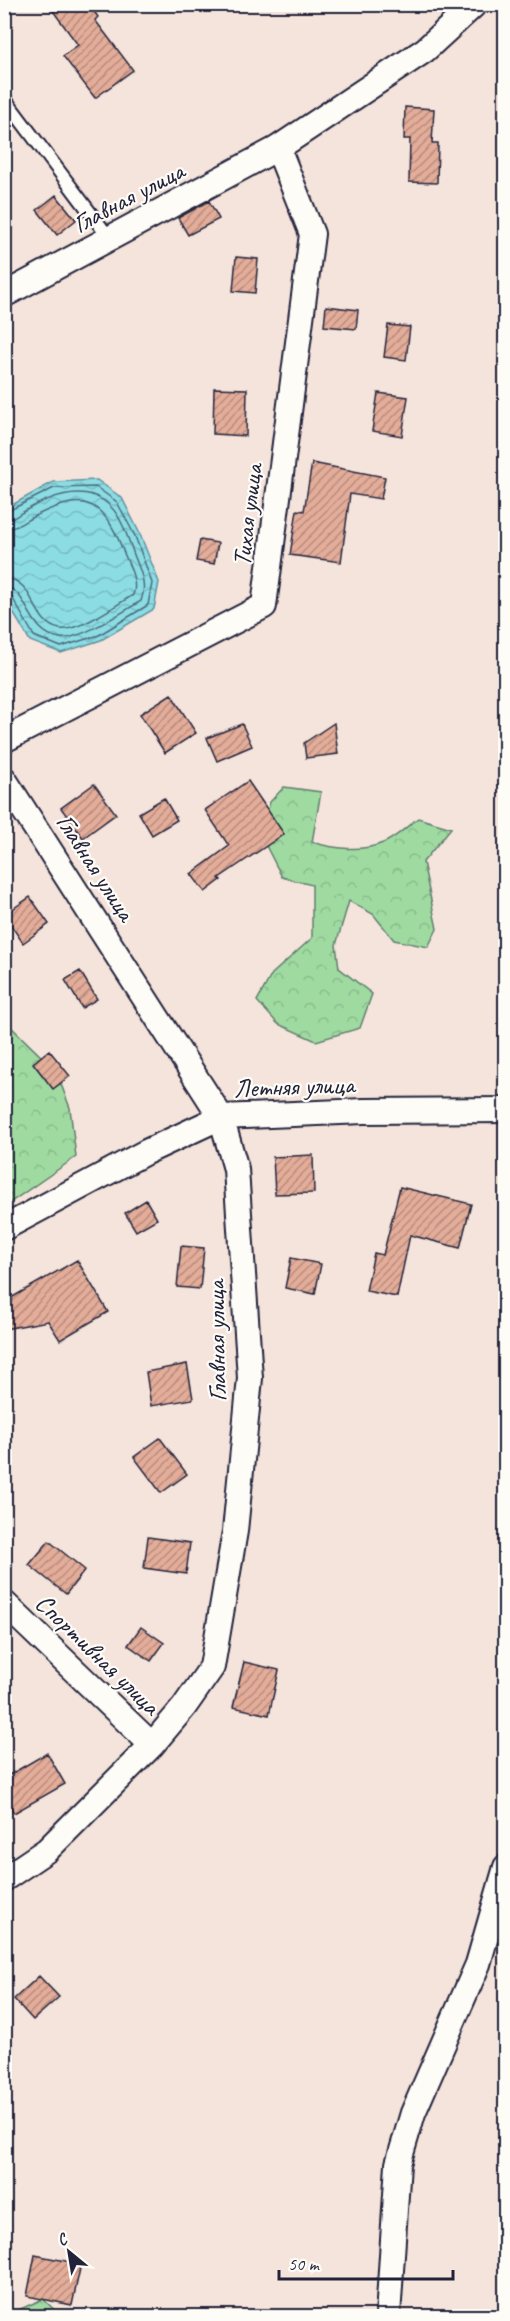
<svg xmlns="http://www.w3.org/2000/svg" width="510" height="2321" font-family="Caveat,sans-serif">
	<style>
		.forest { fill: url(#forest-crowns); stroke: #607e6e; stroke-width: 1.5 }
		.water { fill: url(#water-waves); stroke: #6192a0; stroke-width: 1.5 }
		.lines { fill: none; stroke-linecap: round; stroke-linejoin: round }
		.shore { stroke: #4c6c7e; stroke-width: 1.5 }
		.building { fill: url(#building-hatch); stroke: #22223b; stroke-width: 1.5 }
		.service-casing { stroke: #22223b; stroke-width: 16 }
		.minor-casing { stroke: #22223b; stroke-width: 28 }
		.service { stroke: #fdfcf7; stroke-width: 12 }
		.minor { stroke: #fdfcf7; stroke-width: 24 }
		.labels { text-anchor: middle; stroke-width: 4.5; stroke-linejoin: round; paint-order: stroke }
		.street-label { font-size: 26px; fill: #22223b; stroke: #fdfcf7 }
	</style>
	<defs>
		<pattern id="forest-crowns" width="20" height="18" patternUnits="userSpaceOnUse" patternTransform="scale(1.5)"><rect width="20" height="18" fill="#9fdaa1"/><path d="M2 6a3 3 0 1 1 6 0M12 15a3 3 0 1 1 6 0" fill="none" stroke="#89bb8c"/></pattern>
		<pattern id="water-waves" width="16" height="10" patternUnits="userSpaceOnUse" patternTransform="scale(1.5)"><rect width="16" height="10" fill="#8bdce3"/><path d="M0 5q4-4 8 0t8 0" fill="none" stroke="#78bcc4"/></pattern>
		<pattern id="building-hatch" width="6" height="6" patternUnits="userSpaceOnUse" patternTransform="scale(1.5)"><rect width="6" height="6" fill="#e3ad99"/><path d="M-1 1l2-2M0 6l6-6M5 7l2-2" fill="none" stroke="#b88c7e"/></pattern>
	</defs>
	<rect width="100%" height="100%" fill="#f5e4db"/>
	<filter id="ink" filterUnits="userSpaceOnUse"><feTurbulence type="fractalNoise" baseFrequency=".0167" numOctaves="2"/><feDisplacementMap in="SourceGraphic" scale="12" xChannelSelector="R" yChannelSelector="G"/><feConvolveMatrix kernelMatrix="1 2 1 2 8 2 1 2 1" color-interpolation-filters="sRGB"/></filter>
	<g filter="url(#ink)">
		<path class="forest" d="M284,787L321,792L312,842C334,849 361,852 383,843C395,839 407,826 418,818L451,828L423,862L437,929L428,947L394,940L373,914L349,901L336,945L339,968L372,994L360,1028L316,1041L278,1024L257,1001L272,974L312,938V885L282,877L261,836L270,802Z
			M4,1024L10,1026L56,1071L70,1108L76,1157L5,1206Z
			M43,2299L61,2316H5Z"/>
		<path class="water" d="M97,480L122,498L140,534L159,582L154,609L101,640L61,653L30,641L8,604L4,592L5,509L53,482Z"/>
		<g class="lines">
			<path class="shore" d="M4,513L54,488L96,487L117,502L135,536L152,583L148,605L99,635L61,647L34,636L12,597L4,594
				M4,520L12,519C39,501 82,478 110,506C121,516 128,538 133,552C139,569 148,583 141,601C124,611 79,641 60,638C26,633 29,588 4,587
				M4,529C16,529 23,522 33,517C80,493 102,496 122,548C127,562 139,581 133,595C116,605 79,632 60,629C31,624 36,579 4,578"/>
		</g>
		<path class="building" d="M48,4H89L98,17L95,20L133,70L95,98L63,56L78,45Z
			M405,107L434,109L432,143H438L437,183L409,182L410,139H404Z
			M56,195L76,220L57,235L37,210Z
			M209,201L219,219L188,235L178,218Z
			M236,257L258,259L255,293L233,291Z
			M326,306L358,310L356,329L324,326Z
			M388,325L410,327L406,360L384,357Z
			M214,388L247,389L246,436L213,434Z
			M378,393L408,397L402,436L372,431Z
			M312,463L385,477L381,499L350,494L341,562L290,555L297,510L304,511Z
			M200,540L218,543L214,564L196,561Z
			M171,694L196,733L165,753L140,714Z
			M334,723L338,754L306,758L304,743Z
			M242,724L252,746L217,761L207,738Z
			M248,781L284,834L219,878L221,880L205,892L191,874L229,846L205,810Z
			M94,784L116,814L83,838L61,808Z
			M164,798L177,820L152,835L139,813Z
			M30,897L49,924L23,943L4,915Z
			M80,971L97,999L82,1008L65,980Z
			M49,1050L70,1076L53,1089L33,1063Z
			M313,1155L314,1193L275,1194L273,1157Z
			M400,1187L471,1204L460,1248L410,1235L397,1297L366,1291L374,1253L383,1255Z
			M146,1200L157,1219L136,1231L125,1213Z
			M181,1246L204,1248L200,1289L177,1287Z
			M291,1258L321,1264L315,1294L285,1288Z
			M77,1260L108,1312L60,1340L48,1321L4,1329V1302Z
			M187,1364L193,1399L151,1406L146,1372Z
			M160,1438L187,1474L161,1493L134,1457Z
			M148,1537L190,1543L186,1574L144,1568Z
			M49,1541L85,1570L66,1594L29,1565Z
			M141,1627L164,1643L151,1661L128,1645Z
			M244,1662L279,1670L269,1715L233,1707Z
			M47,1753L65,1784L14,1813L4,1796V1778Z
			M39,1976L59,1997L33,2020L14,1999Z
			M35,2255L81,2264L72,2305L27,2296Z"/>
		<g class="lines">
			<g class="service-casing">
				<path id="service" d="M4,98L110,239"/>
			</g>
			<g class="minor-casing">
				<path id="minor" d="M4,295L278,148L425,50L475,4
					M4,740L264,606L312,234L278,148
					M4,779L221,1117L236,1169L250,1378L235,1531L212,1667L184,1707L152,1745L47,1850L4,1879
					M4,1228L146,1152L221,1117L364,1111L506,1110
					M4,1603L152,1745
					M388,2316L398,2164L413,2113L478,1964L506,1867"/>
			</g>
			<use href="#service" class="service"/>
			<use href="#minor" class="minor"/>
		</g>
	</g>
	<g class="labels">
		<g class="street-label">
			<text transform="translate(128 197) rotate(-28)" y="9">Главная улица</text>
			<text transform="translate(247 515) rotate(-83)" y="9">Тихая улица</text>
			<text transform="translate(96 867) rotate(57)" y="9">Главная улица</text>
			<text transform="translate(294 1086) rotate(-2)" y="9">Летняя улица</text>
			<text transform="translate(216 1341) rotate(-91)" y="9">Главная улица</text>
			<text transform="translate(98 1654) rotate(44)" y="9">Спортивная улица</text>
		</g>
	</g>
	<rect width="510" height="2321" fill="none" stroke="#fdfcf7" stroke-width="24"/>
	<rect x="12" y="12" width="486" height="2297" fill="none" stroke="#22223b" stroke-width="2" filter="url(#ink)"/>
	<g transform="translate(69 2252) rotate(330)" stroke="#fdfcf7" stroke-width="4.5" paint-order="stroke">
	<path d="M0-4.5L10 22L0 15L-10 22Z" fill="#22223b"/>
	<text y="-9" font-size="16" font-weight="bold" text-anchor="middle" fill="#22223b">С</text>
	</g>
	<path d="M279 2270v9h174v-9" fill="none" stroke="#22223b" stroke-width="3"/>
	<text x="288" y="2270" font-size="18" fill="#22223b" stroke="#fdfcf7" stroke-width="4.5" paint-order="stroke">50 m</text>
</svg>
